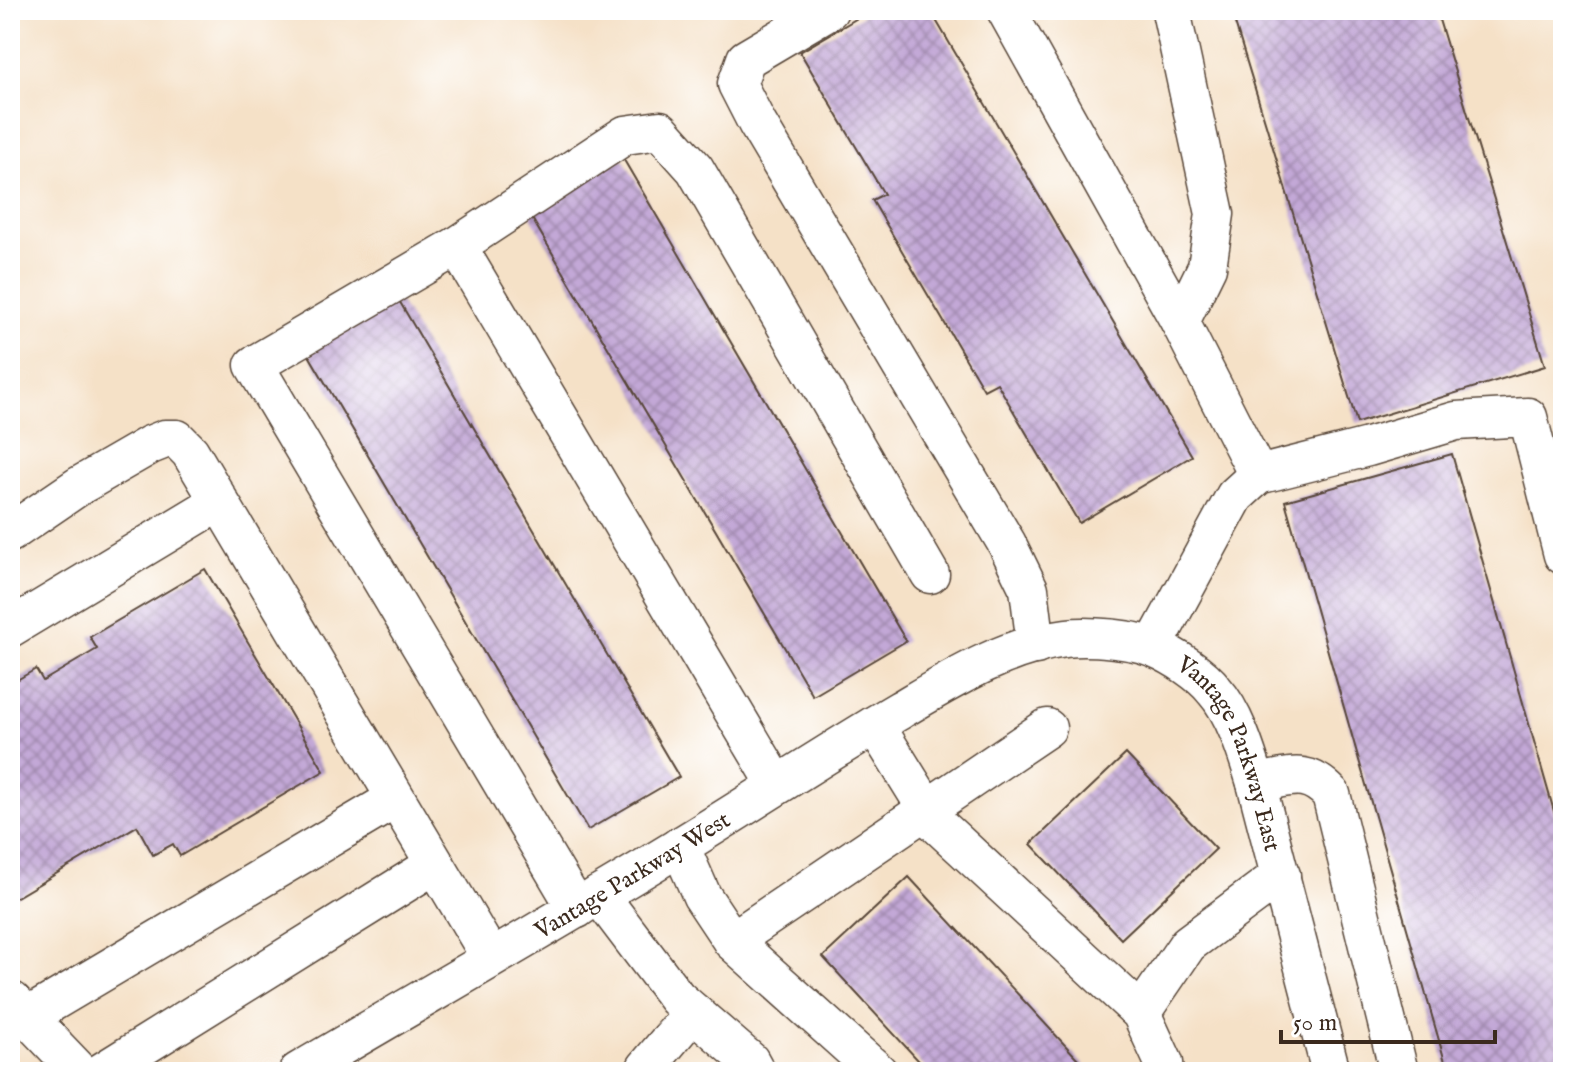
<svg xmlns="http://www.w3.org/2000/svg" width="1573" height="1082" font-family="'IM FELL English',serif">
	<style>
		.building { fill: url(#building-cross-hatch) }
		.lines { fill: none; stroke-linecap: round; stroke-linejoin: round }
		.minor-casing { stroke: #574537; stroke-width: 41 }
		.minor { stroke: #fff; stroke-width: 38 }
		.labels { text-anchor: middle; stroke-width: 7; stroke-linejoin: round; paint-order: stroke }
		.street-label { font-size: 24px; fill: #3b2a1e; stroke: #fff }
	</style>
	<defs>
		<pattern id="building-cross-hatch" width="8" height="8" patternUnits="userSpaceOnUse" patternTransform="scale(2)"><rect width="8" height="8" fill="#c3a8d7"/><path d="M0 0l8 8M0 8l8-8" fill="none" stroke="#a089ae"/></pattern>
	</defs>
	<rect width="100%" height="100%" fill="#fff"/>
	<filter id="ink" filterUnits="userSpaceOnUse"><feTurbulence type="fractalNoise" baseFrequency=".0125" numOctaves="2"/><feDisplacementMap in="SourceGraphic" scale="16" xChannelSelector="R" yChannelSelector="G"/><feConvolveMatrix kernelMatrix="1 2 1 2 8 2 1 2 1" color-interpolation-filters="sRGB"/></filter>
	<filter id="wash" filterUnits="userSpaceOnUse"><feTurbulence type="fractalNoise" baseFrequency=".006" numOctaves="4" result="noise"/><feDisplacementMap in="SourceGraphic" scale="32" xChannelSelector="R" yChannelSelector="G"/><feGaussianBlur stdDeviation="1.8" result="paint"/><feColorMatrix in="noise" values="0 0 0 0 0 0 0 0 0 0 0 0 0 0 0 0 0 1.4 0 .05"/><feComposite in="paint" operator="in"/></filter>
	<g filter="url(#wash)">
		<rect width="100%" height="100%" fill="#f5e1c7"/>
		<g id="blocks">
			<path class="building" d="M871,10H930L1192,456L1079,523L997,383L984,390L872,200L884,194L800,52Z
				M1231,10H1436L1545,366L1357,423Z
				M621,155L906,641L813,696L527,210Z
				M394,292L679,777L588,830L303,345Z
				M1452,454L1563,843V1072H1448L1285,501Z
				M205,569L324,771L180,856L173,844L153,855L137,826L10,901V684L36,669L43,681L97,649L90,637Z
				M1126,754L1216,849L1121,939L1031,844Z
				M909,877L1090,1072H929L823,957Z"/>
		</g>
	</g>
	<g filter="url(#ink)">
		<use href="#blocks" fill-opacity="0" stroke="#574537" stroke-width="2"/>
		<g class="lines">
			<g class="minor-casing">
				<g id="minor">
					<path d="M829,10L746,59L737,84L757,123L1007,544L1029,589L1036,645"/>
					<path d="M1006,10L1180,322L1258,475"/>
					<path d="M1171,11L1215,214L1207,267L1180,322"/>
					<path d="M457,246L625,135L660,130L695,169L930,574"/>
					<path d="M10,533L79,486L150,445L165,439H177L190,452L491,958"/>
					<path d="M10,628L219,502"/>
					<path d="M1153,647L1235,496L1258,475L1368,447L1456,421L1528,417L1563,555"/>
					<path d="M875,725L935,822L1141,1013L1164,1063L1165,1072"/>
					<path d="M1256,783C1289,778 1306,767 1331,794L1399,1072"/>
					<path d="M680,846L702,896L732,941L1047,728"/>
					<path d="M599,895L677,998L750,1061L756,1072"/>
					<path d="M577,909L254,365L457,246L777,785"/>
					<path d="M732,941L878,1072"/>
					<path d="M12,1001L80,1072"/>
					<path d="M1141,1013L1188,944L1281,875"/>
					<path d="M27,1017L395,799"/>
					<path d="M646,1068L693,1012"/>
					<path d="M102,1072L434,865"/>
					<path id="s1" d="M298,1072C425,997 553,924 679,847C753,802 825,754 900,710C951,680 1005,646 1066,638C1088,635 1135,639 1155,648C1174,656 1202,674 1214,690C1235,713 1247,754 1256,783L1331,1072"/>
				</g>
			</g>
			<use href="#minor" class="minor"/>
		</g>
	</g>
	<g class="labels">
		<g class="street-label">
			<text dy="8" stroke="none"><textPath href="#s1" startOffset="1112">Vantage Parkway East</textPath></text>
			<text dy="8" stroke="none"><textPath href="#s1" startOffset="388">Vantage Parkway West</textPath></text>
		</g>
	</g>
	<rect width="1573" height="1082" fill="none" stroke="#fff" stroke-width="40"/>
	<path d="M1281 1030v12h214v-12" fill="none" stroke="#3b2a1e" stroke-width="4"/>
	<text x="1293" y="1030" font-size="24" fill="#3b2a1e" stroke="#ffffff" stroke-width="6" paint-order="stroke">50 m</text>
</svg>
